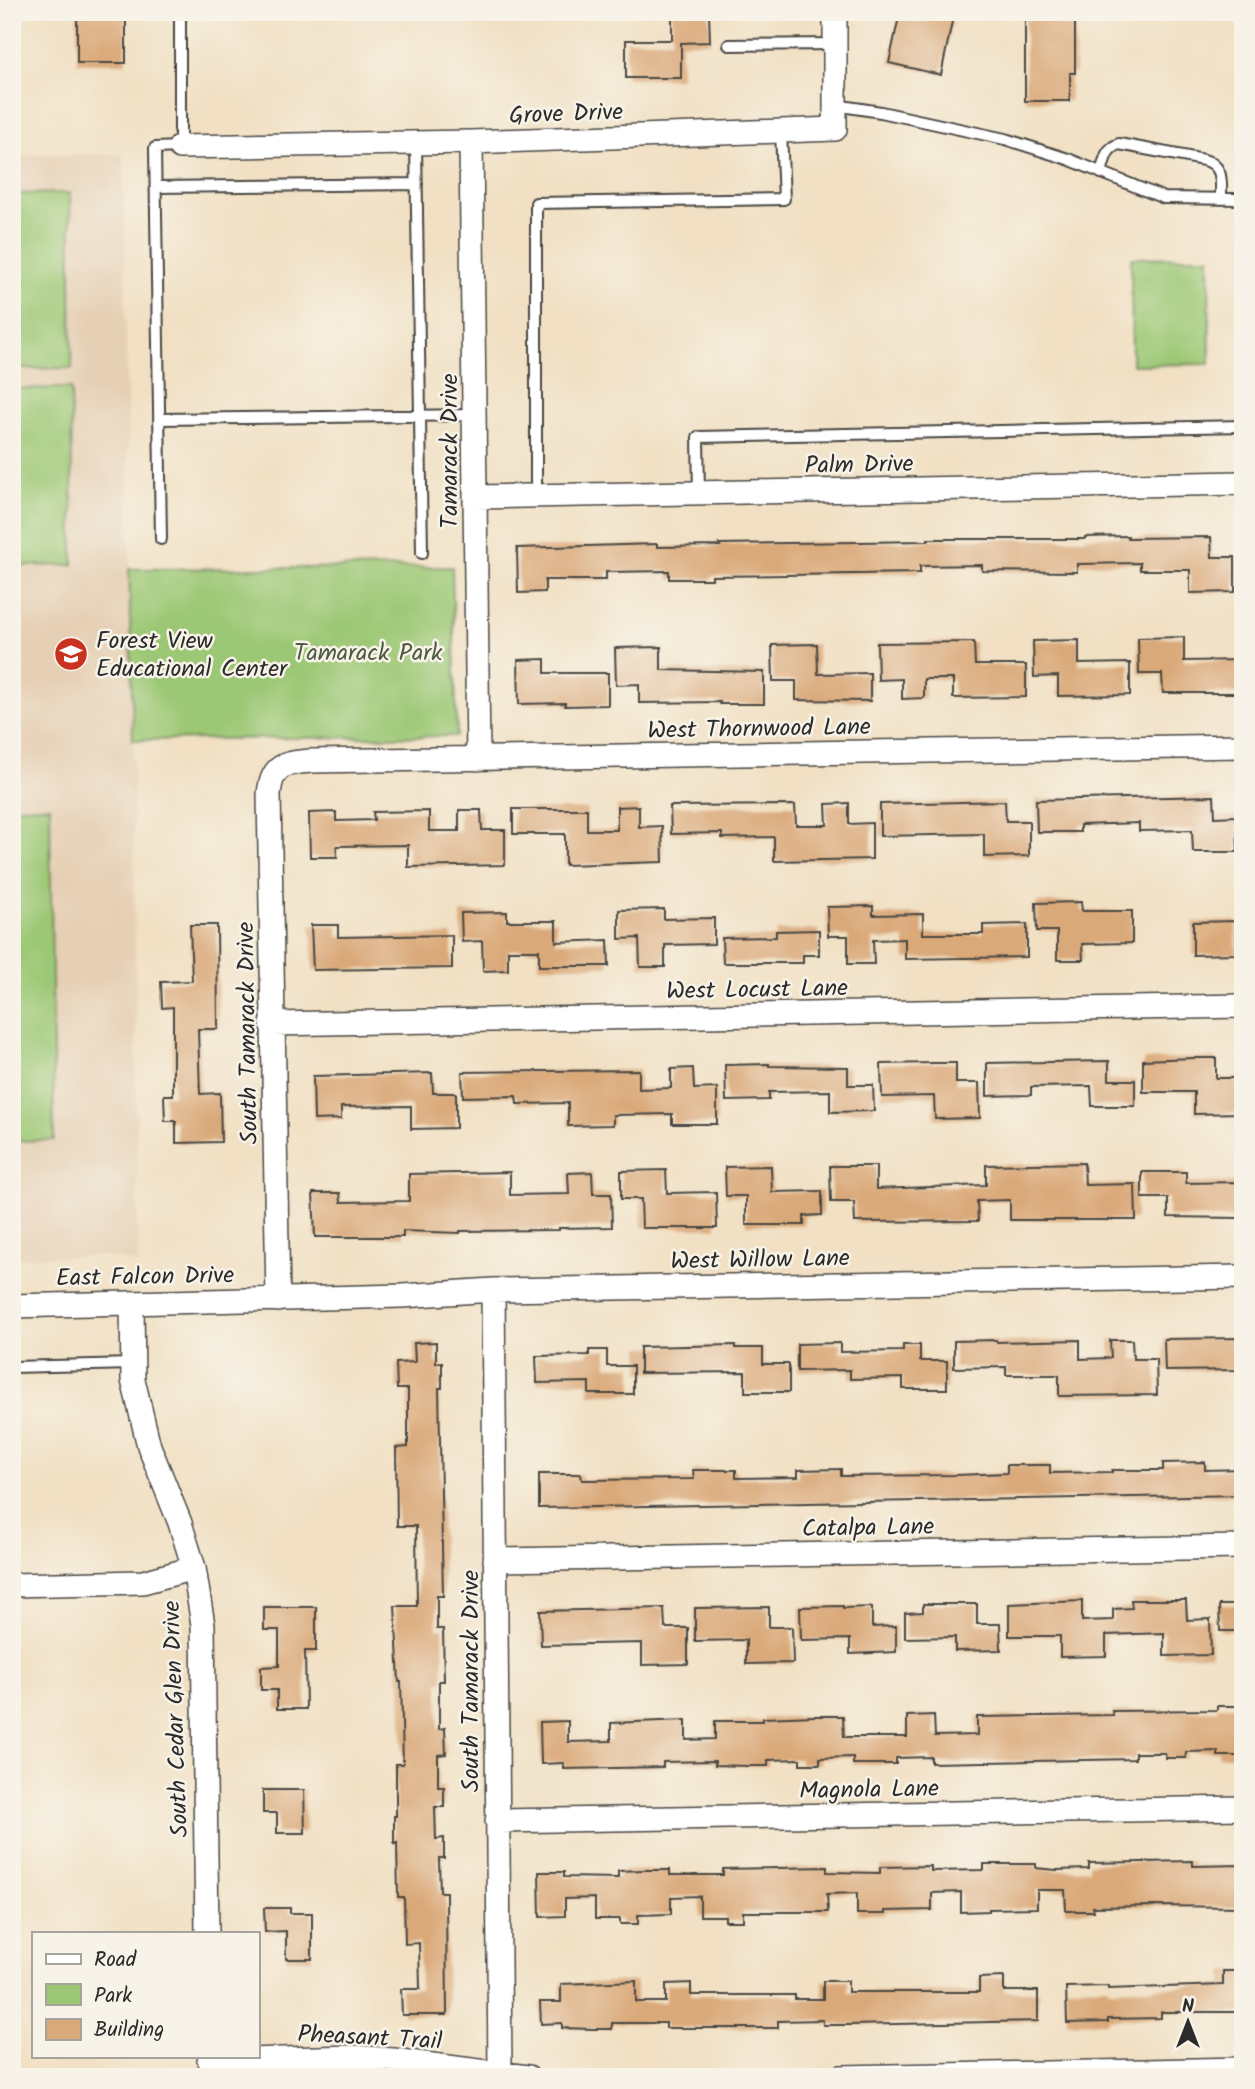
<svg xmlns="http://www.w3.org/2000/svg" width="1255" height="2089" font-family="Kalam,sans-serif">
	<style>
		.built { fill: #e6d0b5 }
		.green { fill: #9cc875; stroke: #647a50; stroke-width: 2 }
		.building { fill: #daa979 }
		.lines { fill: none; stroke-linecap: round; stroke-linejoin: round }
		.lane-casing { stroke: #494642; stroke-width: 14 }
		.street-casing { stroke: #494642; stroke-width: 26 }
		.lane { stroke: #fff; stroke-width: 10 }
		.street { stroke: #fff; stroke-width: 23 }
		.labels { text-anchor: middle; stroke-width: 5; stroke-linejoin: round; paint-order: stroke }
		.street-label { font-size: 24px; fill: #2b2b2b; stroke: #f7f3e8 }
		.poi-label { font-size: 24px; fill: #2b2b2b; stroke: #f7f3e8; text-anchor: start }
		.park-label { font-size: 24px; fill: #4d5a41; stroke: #f7f3e8 }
	</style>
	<rect width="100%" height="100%" fill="#f7f3e8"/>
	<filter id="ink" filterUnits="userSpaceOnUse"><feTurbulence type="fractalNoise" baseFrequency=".0143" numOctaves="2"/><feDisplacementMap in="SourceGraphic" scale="14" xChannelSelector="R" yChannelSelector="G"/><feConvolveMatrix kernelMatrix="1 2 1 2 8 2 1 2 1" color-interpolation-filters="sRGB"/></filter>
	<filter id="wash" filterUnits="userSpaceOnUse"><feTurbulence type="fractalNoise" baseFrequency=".00686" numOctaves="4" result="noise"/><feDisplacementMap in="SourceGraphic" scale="28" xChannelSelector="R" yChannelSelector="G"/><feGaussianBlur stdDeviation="1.57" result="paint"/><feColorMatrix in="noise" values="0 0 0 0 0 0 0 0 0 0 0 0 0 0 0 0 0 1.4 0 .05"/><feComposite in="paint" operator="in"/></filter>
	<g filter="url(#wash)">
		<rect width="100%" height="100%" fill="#f1e0c3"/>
		<path class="built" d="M123,154L133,740L138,1264L107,1256L12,1258V155Z"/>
		<path class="green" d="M70,193L72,368L12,369V194Z
			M1209,257L1210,364L1132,365L1131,258Z
			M71,388L73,565L12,566V389Z
			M452,567L457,736L133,740L129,569Z
			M50,806L54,1140L12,1141V807Z"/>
		<g id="blocks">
			<path class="building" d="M77,12H126V63H77Z
				M672,12H709L710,42L681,43V78H626V40H672Z
				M900,12H954L941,75L889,63Z
				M1025,12H1075V73H1070V101H1025Z
				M1128,536V538L1211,537L1212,557H1235V592L1190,593V570H1140V563L1077,564V572L982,571V565L920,566V573L712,576V579H669V571L606,572V580H545V592L518,593L517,548L657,544V547L720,546L719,544L928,541V539H1085V537Z
				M1184,637V661L1243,660V693H1163L1162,674H1139L1138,638Z
				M1079,640V664L1130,663V695L1058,696V676L1034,677L1033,641Z
				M974,642L975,665H1026V697L953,698V679H924V698L902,699V679L878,680L877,643Z
				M817,644L818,674L870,673V701L796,700V681H773L772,645Z
				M661,647V670L764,672V704H720V702L639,703V684L616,685L615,648Z
				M545,659V673H608V705L565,706V703L519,704L518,660Z
				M1214,796L1215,817L1237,816L1238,852H1193L1192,830L1139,831V823L1080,825V832H1037L1036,800Z
				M1005,801L1006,821H1029V856L984,857V834L880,836V804Z
				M849,803V824L872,823V859L774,861V837L722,838V833L671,834L670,806L795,805L796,825H827L826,804Z
				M639,806V827L662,826L663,862L565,865V834H513V809H587V830H617V807Z
				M459,810H481L482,830H505V865L408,867V845L337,846V857H310L309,813L336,812V821L374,820L373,812L429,811V831H459Z
				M1081,902L1082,911H1132V943L1082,944L1083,960H1057V931H1037L1036,903Z
				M873,906V915L923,914V934H983V925L1027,924V957L905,959V939L873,940L874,964H848V936H828L827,907Z
				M664,909V919L714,918V944L665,945V967H640L639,938L619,939V910Z
				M507,912V921H556V942L608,940L609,966H539V950H508V970L483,971L482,941L462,942L461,913Z
				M1236,921L1237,954L1193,955V922Z
				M190,925H217L218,1029H198L200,1094L220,1093L221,1142L176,1143V1121H165L164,1095H173V1007L162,1008L161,982L192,981Z
				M311,925H338V937L452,935V968L313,970Z
				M819,930V955H803V963H723L722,938L776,937V931Z
				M1194,1058H1216V1078H1239L1240,1113L1194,1114V1092H1143V1060Z
				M1109,1061V1080H1135V1106H1092L1091,1086L1031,1087V1095L987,1096V1063Z
				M934,1063H956V1083H979L980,1118L935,1119L934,1096L882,1097L881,1064Z
				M769,1064V1066L848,1067V1085H873L874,1111L830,1112V1091L769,1092V1100L726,1101L725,1065Z
				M693,1068L694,1089L717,1088V1124H672V1114L613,1115V1125L568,1126V1103L517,1104L516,1096L463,1097L462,1072L639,1070V1089L671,1088V1069Z
				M432,1073L433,1093H456V1128L411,1129V1106L341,1107V1119L314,1120L313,1076Z
				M1084,1163L1085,1185L1135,1184L1136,1220H1010V1200L977,1201L978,1221L855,1222L854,1202H831L830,1166H876V1189L986,1185V1165Z
				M771,1166L772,1192L822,1191V1215L804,1216V1225H746V1196H726L725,1167Z
				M666,1170L667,1193L716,1192L717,1228H642L641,1199H621V1171Z
				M510,1172V1195L569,1194L568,1173L592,1172L593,1194H611L612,1227L559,1228V1230L460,1231V1233L403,1231V1237H315L313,1193H340L341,1202L409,1201V1174Z
				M1142,1172H1186V1183L1238,1182L1239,1218L1168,1217V1198H1142Z
				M1243,1338V1370L1165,1371L1164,1339Z
				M996,1340L997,1342L1080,1340V1359L1111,1358L1110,1340H1132L1133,1359H1156L1157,1395L1059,1396V1375H1006V1367L954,1368V1341Z
				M436,1342V1363L442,1362V1388H439L443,1596H437V1629H443L444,1681H439V1729L445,1728L446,1754L438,1755V1787H444V1807H435L436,1839L444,1838V1858H439L440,1892H446L447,2015H402L401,1989H420L419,1943L405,1944L404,1897H398L397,1843L394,1844V1816H396V1764H403L401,1682H399L395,1606H417L416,1526H397L396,1448L408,1447V1389H397L396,1363L415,1362L414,1343Z
				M840,1343V1352L903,1351V1345H920V1361H947V1389H903V1378L850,1379V1370L797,1371V1344Z
				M735,1345V1348H763V1364H789V1392H745V1372L640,1373V1347Z
				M589,1350H607V1366H633V1394H589V1382L537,1383L536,1356L589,1355Z
				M1205,1462V1470L1243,1469V1495L539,1508V1474H581L582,1480L694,1479L693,1470H736V1478L798,1477V1470L841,1469V1476L956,1475L1007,1473V1465H1050V1473L1112,1472V1470H1163V1463Z
				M1131,1600H1186L1187,1620L1210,1619L1211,1655L1164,1656V1633L1106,1635V1656L1060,1657V1636H1009V1604L1082,1601V1621L1113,1620V1609L1132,1608Z
				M923,1604H977V1624H1000L1001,1650L955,1651V1637L905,1638V1613L923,1612Z
				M1219,1605H1243V1631H1220Z
				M843,1606V1608L872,1607V1627L896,1626V1652L850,1654V1639L801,1640L800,1607Z
				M264,1607H316V1651H305L306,1709H277V1690H261V1667L279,1666V1630H264Z
				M769,1607V1627H792L793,1663L746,1664V1640L695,1641V1608Z
				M664,1608L665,1628H688V1664L642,1665V1643L541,1645L540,1611Z
				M1217,1706H1241L1243,1756H1218V1751L1186,1752V1758H1166L1165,1753H1135V1759L931,1763V1757L896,1758V1764H853V1757L820,1758V1764H800V1759L768,1760V1766H748L715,1765V1761L663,1762V1767L564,1769V1763L541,1764L540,1722L568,1721V1742L611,1741V1723L686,1720V1740L715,1739V1721H763V1718L815,1716H843L844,1737H907V1716L934,1715L935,1736L977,1735V1717L1113,1715L1112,1711L1217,1710Z
				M263,1790H304L305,1833H277V1813H263Z
				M1193,1861V1866L1243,1865V1907L1154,1906L1093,1907L1094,1911H1066L1065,1890H1037V1908L989,1909V1911L961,1912V1892L932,1893V1910L885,1911V1914H857V1893L827,1894L828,1912H743V1921H725V1916H700V1896L671,1897V1914L638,1915V1924H620V1919H595V1898L565,1899V1916L540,1917L539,1872H564V1877L618,1878V1871L645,1870H670V1875H723V1869L827,1867V1872L880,1873V1867L931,1866V1871L984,1870V1864H1036V1868L1056,1870L1089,1869V1863Z
				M264,1908H290V1913H312V1959H286V1931L265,1932Z
				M1223,1971H1243V2012H1161V2018L1108,2019V2022L1067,2023L1066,1987L1108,1986V1989L1223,1985Z
				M1004,1977V1991H1038V2021L849,2025H823V2020L778,2021V2028H666V2023H612V2029H592L562,2028V2023L541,2024L540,2002H561V1984L636,1981V2002H666V1984L691,1983V1995H795V1999H823V1981H848V1992H979V1978Z"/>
		</g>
	</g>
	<g filter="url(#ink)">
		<use href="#blocks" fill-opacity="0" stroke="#494642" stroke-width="2"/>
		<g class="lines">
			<g class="lane-casing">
				<path id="lane" d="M729,45L835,44
					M835,105L881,112L1005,139L1068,159L1164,198L1243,199
					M416,143L422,553
					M1101,173C1105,160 1105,149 1119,144L1204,160C1224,165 1221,182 1221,199
					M156,187L417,184
					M159,419L475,415
					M699,493L698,437L1243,426
					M536,495V203L784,199L781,132
					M161,539L155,148L180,147V12
					M12,1367L133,1364"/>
			</g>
			<g class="street-casing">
				<path id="street" d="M471,142L478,759
					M180,147L471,142L835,129V12
					M475,497L1243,483
					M272,1024L1243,1006
					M493,1290L500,2072
					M278,1300L269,794C272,764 285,763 311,761L1243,746
					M132,1303L133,1380L149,1446L180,1523L194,1568L203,1625L207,1933
					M12,1306L402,1296L493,1290L1243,1277
					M495,1560L1243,1547
					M12,1585L143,1582L194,1568
					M497,1821L1243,1808
					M209,2061L353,2057L393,2060L528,2077
					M841,2077L1243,2069"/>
			</g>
			<use href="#lane" class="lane"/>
			<use href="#street" class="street"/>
		</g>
	</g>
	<defs>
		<g id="school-disc" transform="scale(1.75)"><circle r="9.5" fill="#c8321e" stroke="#f7f3e8"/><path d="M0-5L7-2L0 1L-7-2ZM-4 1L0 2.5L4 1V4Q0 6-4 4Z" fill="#fff"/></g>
	</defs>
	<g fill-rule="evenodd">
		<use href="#school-disc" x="71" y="654"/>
	</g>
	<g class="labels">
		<g class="street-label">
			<text transform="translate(566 113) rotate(-2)" y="8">Grove Drive</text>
			<text transform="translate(449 451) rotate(-90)" y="8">Tamarack Drive</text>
			<text transform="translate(859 464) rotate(-1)" y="8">Palm Drive</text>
			<text transform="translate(759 728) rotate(-1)" y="8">West Thornwood Lane</text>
			<text transform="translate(757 989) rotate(-1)" y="8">West Locust Lane</text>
			<text transform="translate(247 1033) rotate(-91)" y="8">South Tamarack Drive</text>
			<text transform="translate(760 1259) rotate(-1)" y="8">West Willow Lane</text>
			<text transform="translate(145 1276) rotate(-1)" y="8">East Falcon Drive</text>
			<text transform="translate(868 1527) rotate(-1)" y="8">Catalpa Lane</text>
			<text transform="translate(470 1681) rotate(-90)" y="8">South Tamarack Drive</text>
			<text transform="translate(175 1719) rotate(-92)" y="8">South Cedar Glen Drive</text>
			<text transform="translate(869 1789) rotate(-1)" y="8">Magnola Lane</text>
			<text transform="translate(370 2037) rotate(3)" y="8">Pheasant Trail</text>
		</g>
		<g class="poi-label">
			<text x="96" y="648">Forest View<tspan x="96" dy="28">Educational Center</tspan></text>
		</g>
		<g class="park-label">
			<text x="368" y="660">Tamarack Park</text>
		</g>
	</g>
	<rect width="1255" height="2089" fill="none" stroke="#f7f3e8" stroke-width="42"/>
	<rect x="32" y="1932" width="228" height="126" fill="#f7f3e8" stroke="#a5a39c" stroke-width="2"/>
	<rect x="46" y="1954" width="35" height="10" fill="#ffffff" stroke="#a5a39c" stroke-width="2"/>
	<text x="94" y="1966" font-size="21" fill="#2b2b2b">Road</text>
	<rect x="46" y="1984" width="35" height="21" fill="#9cc875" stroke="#a5a39c" stroke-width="2"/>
	<text x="94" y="2002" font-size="21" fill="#2b2b2b">Park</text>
	<rect x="46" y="2019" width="35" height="21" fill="#daa979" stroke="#a5a39c" stroke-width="2"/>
	<text x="94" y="2036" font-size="21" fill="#2b2b2b">Building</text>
	<g transform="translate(1188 2022)" stroke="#f7f3e8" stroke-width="5" paint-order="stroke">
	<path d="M0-5L12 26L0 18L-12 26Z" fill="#2b2b2b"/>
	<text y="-10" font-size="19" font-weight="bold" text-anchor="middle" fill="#2b2b2b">N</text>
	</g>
</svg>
